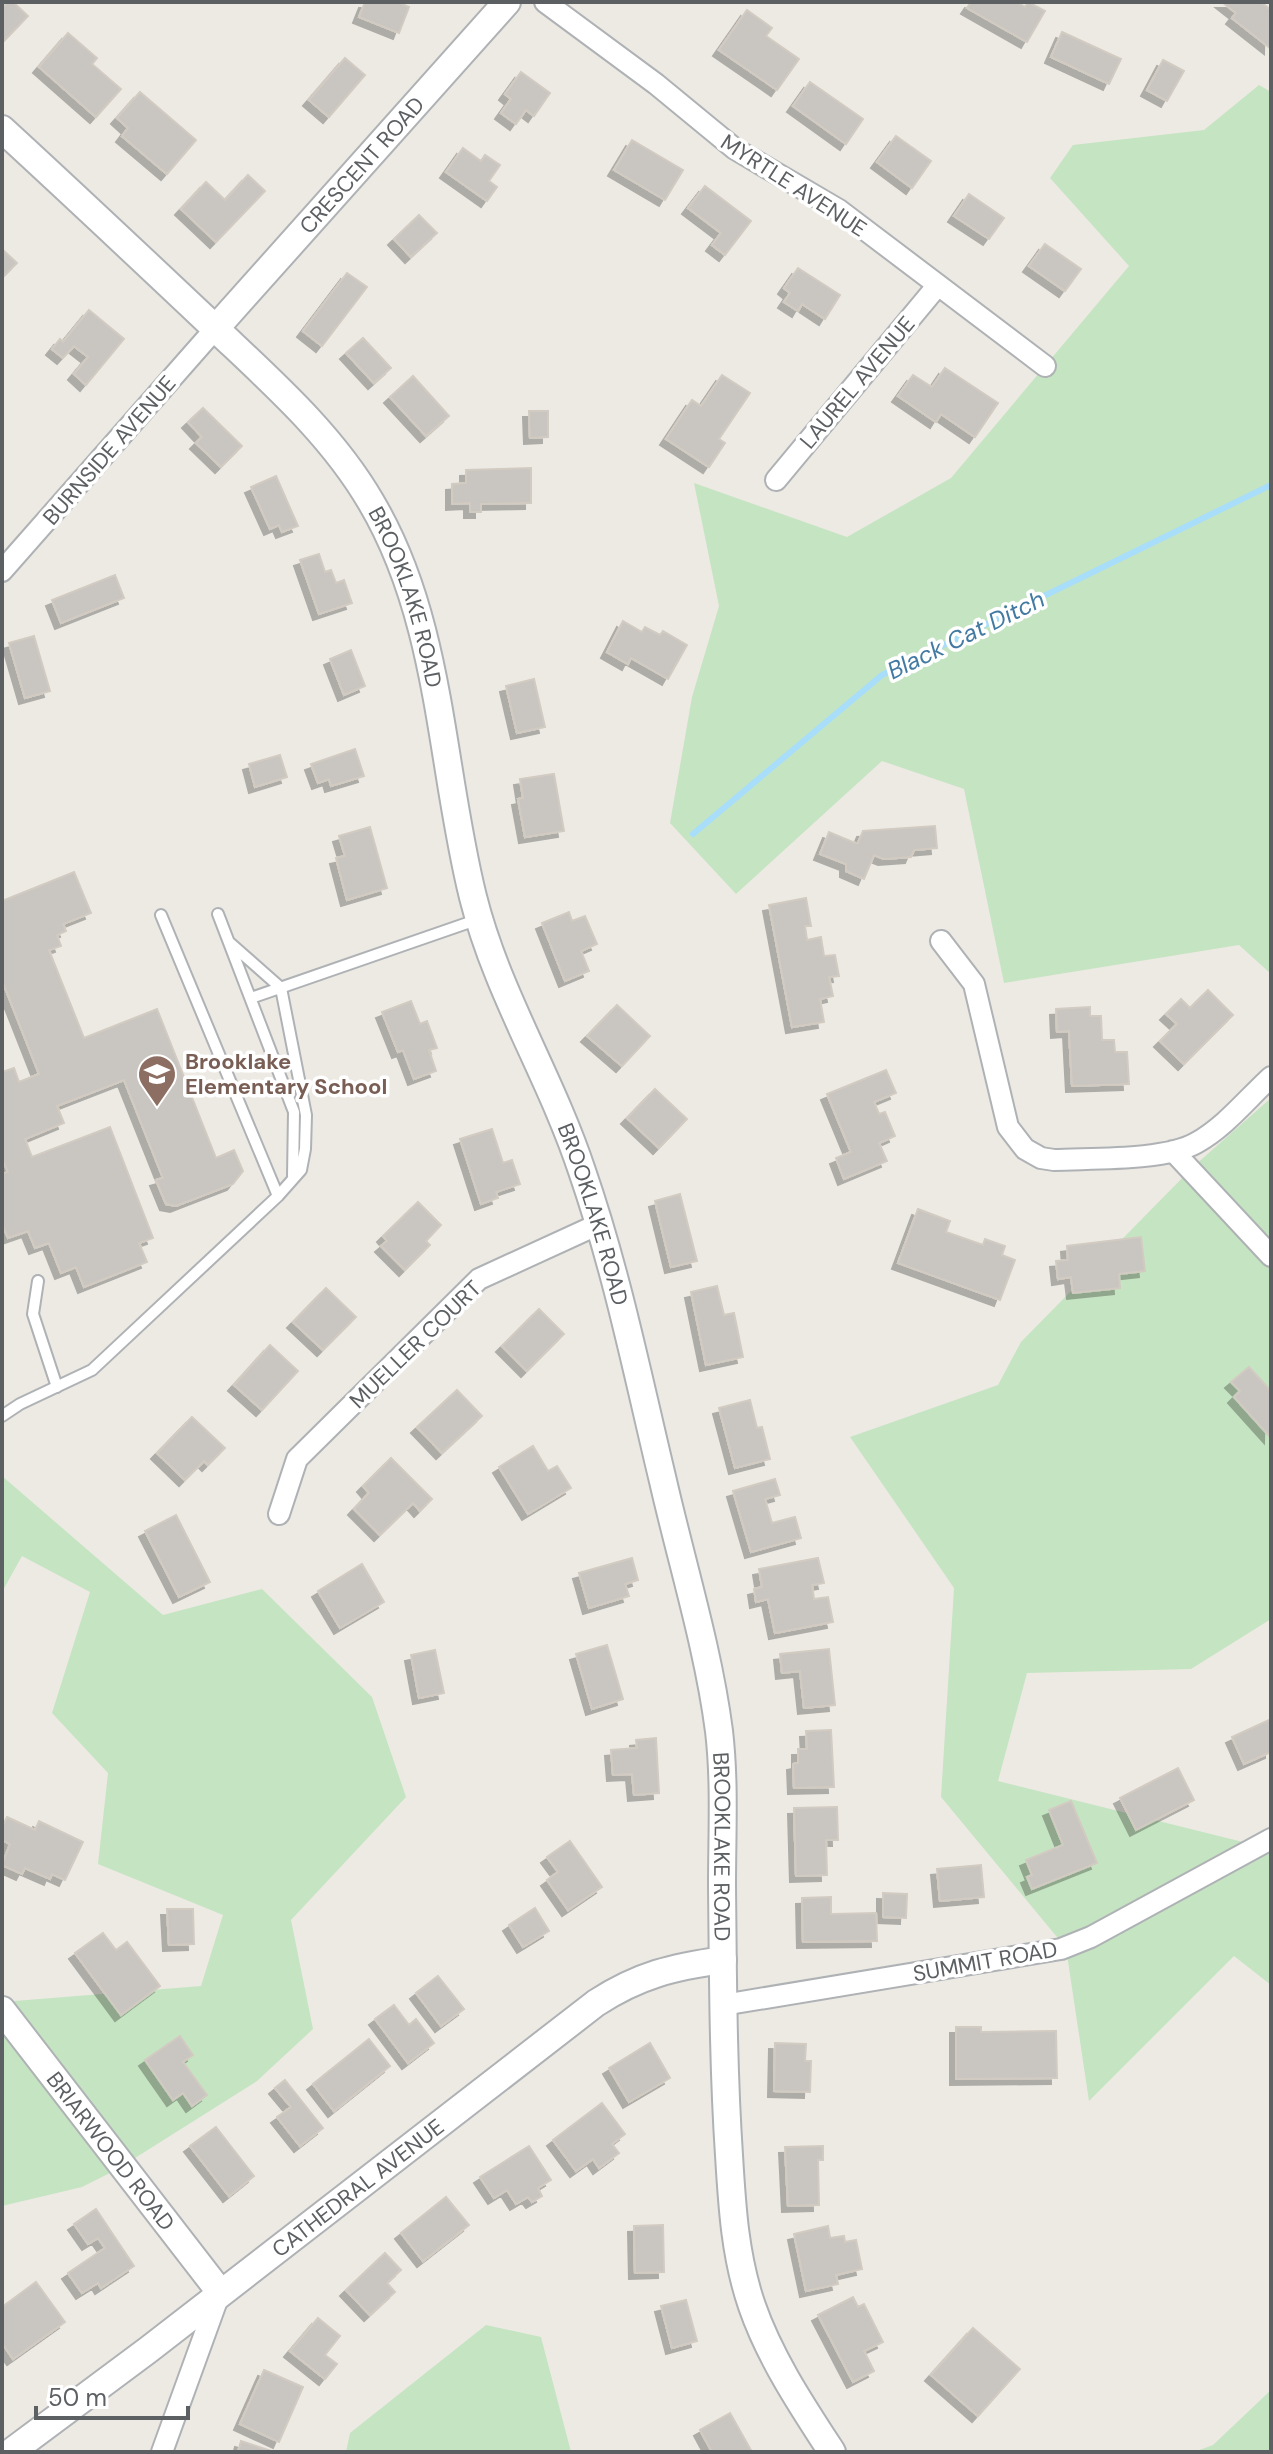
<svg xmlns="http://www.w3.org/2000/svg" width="1273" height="2454" font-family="'DM Sans',sans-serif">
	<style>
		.green { fill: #c5e4c2 }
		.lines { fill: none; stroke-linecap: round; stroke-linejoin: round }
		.stream { stroke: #a8defa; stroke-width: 6 }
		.building { fill: #c9c5c0; stroke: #d2cbc2; stroke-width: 2; filter: url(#shadow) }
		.service-casing { stroke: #afb2b5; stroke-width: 14 }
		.minor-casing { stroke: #afb2b5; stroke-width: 24 }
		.tertiary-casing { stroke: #afb2b5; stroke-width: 30 }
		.service { stroke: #fff; stroke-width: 10 }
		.minor { stroke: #fff; stroke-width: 20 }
		.tertiary { stroke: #fff; stroke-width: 26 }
		.labels { text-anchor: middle; stroke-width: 7; stroke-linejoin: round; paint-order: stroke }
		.street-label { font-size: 22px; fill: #5c6063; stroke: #fff }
		.education-label { font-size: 22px; font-weight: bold; fill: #785e54; stroke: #fff; text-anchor: start }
		.water-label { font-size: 24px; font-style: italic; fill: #437aa2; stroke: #fff }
	</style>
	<defs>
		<filter id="shadow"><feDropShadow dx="-6" dy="6" stdDeviation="0" flood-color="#0004"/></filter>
	</defs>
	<rect width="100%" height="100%" fill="#edeae4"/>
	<path class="green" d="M1259,85L1271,92V974L1239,945L1004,983L964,789L882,761L736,894L670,823L692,697L719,606L694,483L847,537L951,478L1129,266L1050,178L1073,145L1204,130Z
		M1271,1098V1619L1191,1669L1027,1673L998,1781L1267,1848L1271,1853V1985L1234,1956L1089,2101L1066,1948L941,1797L954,1588L850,1437L998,1385L1021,1342L1194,1166Z
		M2,1476L163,1615L262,1589L372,1697L406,1797L291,1920L313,2029L257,2081L116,2170L82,2187L2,2206V2002L201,1986L223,1915L98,1864L108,1773L52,1713L90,1592L22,1556L2,1592Z
		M486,2325L541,2337L571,2452H346L350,2433Z
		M1271,2390V2452H1194L1213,2445Z"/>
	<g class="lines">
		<path class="stream" d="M693,834L882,675L1271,485"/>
	</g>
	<path class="building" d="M8,2H13L28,16L2,43V8Z
		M365,2H398L409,7L399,33L359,17Z
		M971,2H1017L1025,7L1028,2L1045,11L1027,42L967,8Z
		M1222,2H1261L1271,10L1270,48L1232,18L1236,13Z
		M747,10L772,28L766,36L799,59L777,90L719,50Z
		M1062,32L1121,59L1109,84L1051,57Z
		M68,33L97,58L92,64L121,89L96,117L39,67Z
		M345,58L365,75L329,117L309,100Z
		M1163,60L1184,71L1167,101L1147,90Z
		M521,72L550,93L534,116L526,110L516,124L501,113L511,99L505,94Z
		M810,82L863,119L846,144L793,106Z
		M140,92L196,140L167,174L122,136L128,128L117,118Z
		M896,136L931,161L912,188L877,162Z
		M632,140L683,170L665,200L614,170Z
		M463,148L481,161L485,155L500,165L489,181L497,187L487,201L446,172Z
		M248,175L265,191L216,242L181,209L206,182L225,200Z
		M705,186L751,221L725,255L712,245L721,233L688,208Z
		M969,194L1004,218L989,239L954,216Z
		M419,215L437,233L411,257L394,239Z
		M1045,244L1081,269L1065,291L1029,266Z
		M2,249L17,263L2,278Z
		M798,268L840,295L825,319L802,304L798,311L784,302L790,293L784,288Z
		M347,273L367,287L322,346L303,331Z
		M89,310L124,339L86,385L74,374L88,357L74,346L63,358L52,349L60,339L63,342Z
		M363,338L391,368L374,383L346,353Z
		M945,368L998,403L975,437L941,414L936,422L898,396L913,375L932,387Z
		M722,375L750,393L719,439L725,443L709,467L666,439L692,400L701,406Z
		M413,376L449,416L426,436L390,397Z
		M203,408L242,446L221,467L196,443L202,437L188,422Z
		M529,411H548V437L530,438Z
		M531,468V503L481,504V512H470V503L452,504V484L466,483V470Z
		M276,476L298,526L282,532L279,525L270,529L251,487Z
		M319,554L325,572L331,570L336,583L344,580L352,603L319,614L300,560Z
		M115,575L124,598L61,623L52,600Z
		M623,621L642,632L645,627L660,635L663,631L687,645L668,679L631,658L628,664L607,652Z
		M34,636L50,691L25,698L9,643Z
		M351,650L365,686L344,695L330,659Z
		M534,679L545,727L517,733L506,686Z
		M355,749L364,776L331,786L329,779L318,783L311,764Z
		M280,755L287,777L255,787L249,764Z
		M554,774L564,831L525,837L518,799L523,798L520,779Z
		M935,826L937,848L914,850L911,857L884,859L874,855L864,879L846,871V864L820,854L829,832L855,843H858L863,831Z
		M370,827L387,888L347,900L336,858L345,856L339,836Z
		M74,872L91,913L63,924L66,931L57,935L61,946L49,950L84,1038L157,1009L216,1158L234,1150L243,1171L233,1184L176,1206L166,1204L156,1180L163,1178L124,1080L57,1106L64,1123L25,1139L32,1157L110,1127L153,1238L139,1243L147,1262L84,1287L76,1267L61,1273L49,1243L35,1248L28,1231L8,1238L2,1224V1174L8,1172L2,1158V1072L14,1068L19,1082L39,1074L2,980V901Z
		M806,898L811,926H805L807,940L821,937L824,956L835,955L839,976L829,977L833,996L820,999L824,1022L792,1027L769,905Z
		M569,912L572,921L585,916L597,944L581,951L589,971L565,981L542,923Z
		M1208,990L1233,1015L1184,1064L1160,1041L1177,1024L1166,1014L1181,999L1190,1008Z
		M411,1001L420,1024L427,1021L437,1048L429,1050L436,1071L414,1079L403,1050L398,1052L382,1012Z
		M617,1005L650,1036L622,1066L587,1036Z
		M1090,1007V1016H1101L1102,1040H1114L1115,1052H1127L1129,1084L1072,1086L1069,1031L1057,1032L1056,1009Z
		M886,1070L896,1093L874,1102L879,1114L885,1112L895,1136L879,1143L887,1161L844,1179L836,1158L851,1152L827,1094Z
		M655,1089L687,1119L659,1148L627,1118Z
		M492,1129L503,1163L512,1160L520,1184L496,1192L498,1198L481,1204L460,1139Z
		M680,1194L697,1261L671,1267L655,1201Z
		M418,1202L441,1225L426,1241L430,1245L405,1270L381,1246L387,1241L383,1236Z
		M918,1209L950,1221L946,1232L983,1245L985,1239L1005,1246L1002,1255L1015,1260L1000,1300L898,1263Z
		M1141,1237L1145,1271L1119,1274L1120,1288L1073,1293L1071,1277L1058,1279L1056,1261L1068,1260L1067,1246Z
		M717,1286L724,1315L734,1313L743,1357L706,1365L691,1292Z
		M326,1288L356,1317L323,1350L293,1322Z
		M539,1309L564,1334L527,1371L502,1346Z
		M270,1345L298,1371L262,1410L234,1385Z
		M1249,1367L1271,1391L1270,1437L1234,1397L1240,1391L1231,1382Z
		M457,1390L482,1416L442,1453L417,1427Z
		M750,1400L757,1428L762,1427L770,1459L735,1468L719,1408Z
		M192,1417L225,1448L208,1465L204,1461L185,1480L157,1453Z
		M533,1446L548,1471L557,1466L571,1488L528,1514L499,1467Z
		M391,1458L432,1499L420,1511L413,1503L380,1535L354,1509L369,1493L363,1486Z
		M775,1479L780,1495L765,1499L772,1523L795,1517L801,1538L751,1552L733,1491Z
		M176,1515L210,1582L179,1597L145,1531Z
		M632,1558L638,1580L625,1584L629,1596L589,1608L579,1573Z
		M818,1558L824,1583L812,1585L814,1599L828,1597L833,1622L775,1633L768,1599L756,1602L754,1589L762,1587L759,1569Z
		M362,1564L384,1602L340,1628L318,1591Z
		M607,1645L623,1699L592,1709L576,1654Z
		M829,1649L835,1705L804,1708L800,1671L782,1673L780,1654Z
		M435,1650L444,1693L419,1698L411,1655Z
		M1271,1719V1752L1244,1764L1232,1737Z
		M831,1730L834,1787L794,1788L793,1764L798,1763V1749H807L806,1731Z
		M656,1738L659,1793L634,1795L632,1774L613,1775L611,1750L637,1748L636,1740Z
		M1178,1768L1194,1800L1136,1830L1120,1798Z
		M1071,1801L1097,1863L1032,1889L1027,1877L1032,1875L1026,1860L1063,1845L1049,1810Z
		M837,1807L838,1840H826L827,1875L796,1876L794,1808Z
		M7,1817L35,1830L39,1821L83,1842L65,1880L52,1874L50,1879L25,1868L22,1874L2,1865L10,1844L2,1840V1827Z
		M570,1841L602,1887L568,1910L547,1880L558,1872L547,1857Z
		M981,1865L984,1897L940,1901L937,1869Z
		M883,1893L907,1894L906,1918L883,1917Z
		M831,1897V1914L876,1913L877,1941L803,1942L802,1898Z
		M535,1908L549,1931L523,1947L509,1925Z
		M167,1909H193L194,1944L169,1945Z
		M103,1933L116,1950L127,1942L160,1986L121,2015L75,1953Z
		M438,1976L464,2009L441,2026L416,1993Z
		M394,2005L409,2025L416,2019L434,2043L408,2063L375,2019Z
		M956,2027H981V2032L1056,2031L1057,2078L956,2079Z
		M180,2036L193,2055L183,2062L207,2095L192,2106L183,2093L173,2100L145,2060Z
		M369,2039L390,2066L334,2111L313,2084Z
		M650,2043L670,2078L629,2102L609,2068Z
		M775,2043L806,2044L805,2061H811L810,2092L774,2091Z
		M285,2080L323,2128L300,2146L277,2117L291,2107L275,2088Z
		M602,2103L625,2134L612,2144L619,2153L599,2168L593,2159L576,2171L553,2140Z
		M216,2127L254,2176L229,2196L190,2146Z
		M529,2146L551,2180L538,2188L542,2196L532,2202L528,2197L516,2204L507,2190L494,2198L480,2177Z
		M823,2146V2160H818L819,2205L788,2206L785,2147Z
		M446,2197L469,2225L423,2261L401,2233Z
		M96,2209L134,2266L101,2288L98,2283L82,2293L68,2273L105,2248L98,2238L88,2244L74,2224Z
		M663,2225L664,2272L635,2273L634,2226Z
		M828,2226L830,2238L844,2236L845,2242L856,2240L862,2269L836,2275L838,2284L806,2291L794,2234Z
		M385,2253L401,2270L387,2283L395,2292L370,2315L346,2290Z
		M36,2282L65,2322L13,2359L2,2343V2307Z
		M853,2297L858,2307L864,2304L883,2342L864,2351L874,2371L853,2382L818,2315Z
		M686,2300L697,2341L672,2348L661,2306Z
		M318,2318L340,2336L325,2355L337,2364L325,2379L290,2351Z
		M973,2328L1020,2369L978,2416L931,2375Z
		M264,2370L303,2387L279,2442L240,2424Z
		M730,2413L752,2452H712L700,2430Z
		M241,2441L271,2451V2452H238Z"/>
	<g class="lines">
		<g class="service-casing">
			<path id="service" d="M218,914L294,1112L293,1176
				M161,915L278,1196
				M251,998L479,919
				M38,1281L33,1314L57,1387
				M2,1416L20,1404L92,1370L278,1196L301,1170L305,1149L306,1115L281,988L230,943"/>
		</g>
		<g class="minor-casing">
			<path id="minor" d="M545,2L656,84L735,149L839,210L1045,366
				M776,480L938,285
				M2,571L215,329
				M941,941L974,984L1008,1127L1025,1149L1041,1158L1054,1160C1092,1158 1164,1161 1196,1143C1225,1127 1247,1099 1271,1077
				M1173,1151L1271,1256
				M279,1514L297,1459L479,1279L599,1224
				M723,2005L1061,1949L1091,1937L1271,1839
				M162,2452L220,2292"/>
		</g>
		<g class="tertiary-casing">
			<g id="tertiary">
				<path id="s1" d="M2,129C74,195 146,263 217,330C273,383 332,435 371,502C442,622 440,765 473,897C497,993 551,1077 582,1171C617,1272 638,1377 663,1481C682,1564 708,1647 719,1731C725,1782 722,1834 722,1885C723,1975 723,2065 729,2155C732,2206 735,2257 752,2306C770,2358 802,2406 832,2452"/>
				<path id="s2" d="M215,329L507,2"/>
				<path id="s3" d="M2,2010L220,2292"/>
				<path id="s4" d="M11,2452L148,2350L596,2003C639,1975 673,1967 723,1960"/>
			</g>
		</g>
		<use href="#service" class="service"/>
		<use href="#minor" class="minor"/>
		<use href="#tertiary" class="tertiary"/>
	</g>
	<defs>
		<g id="school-pin" transform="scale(2)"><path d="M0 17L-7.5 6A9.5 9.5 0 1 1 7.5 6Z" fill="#8d6e63" stroke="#fff"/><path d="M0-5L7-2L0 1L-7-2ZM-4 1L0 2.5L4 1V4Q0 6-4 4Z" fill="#fff"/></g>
	</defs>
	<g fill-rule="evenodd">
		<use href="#school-pin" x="157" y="1074"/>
	</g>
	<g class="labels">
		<g class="street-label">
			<text dy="8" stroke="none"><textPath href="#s2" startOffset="220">CRESCENT ROAD</textPath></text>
			<text transform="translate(794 185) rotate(33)" y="8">MYRTLE AVENUE</text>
			<text transform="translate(857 382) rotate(-50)" y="8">LAUREL AVENUE</text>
			<text transform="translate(109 450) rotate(-49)" y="8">BURNSIDE AVENUE</text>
			<text dy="8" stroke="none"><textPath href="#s1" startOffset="628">BROOKLAKE ROAD</textPath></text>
			<text dy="8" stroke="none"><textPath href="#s1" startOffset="1276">BROOKLAKE ROAD</textPath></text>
			<text transform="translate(415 1344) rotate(-44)" y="8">MUELLER COURT</text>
			<text dy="8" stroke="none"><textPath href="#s1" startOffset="1924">BROOKLAKE ROAD</textPath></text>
			<text transform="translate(985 1961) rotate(-10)" y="8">SUMMIT ROAD</text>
			<text dy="8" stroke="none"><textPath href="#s3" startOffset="178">BRIARWOOD ROAD</textPath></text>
			<text dy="8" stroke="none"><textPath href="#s4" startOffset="436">CATHEDRAL AVENUE</textPath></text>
		</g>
		<g class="education-label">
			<text x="185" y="1069">Brooklake<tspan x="185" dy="25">Elementary School</tspan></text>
		</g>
		<g class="water-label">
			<text transform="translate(966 635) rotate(-26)" y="8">Black Cat Ditch</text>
		</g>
	</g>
	<rect width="1273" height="2454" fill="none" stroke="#5c6063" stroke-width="8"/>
	<path d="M36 2406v12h152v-12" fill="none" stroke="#5c6063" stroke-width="4"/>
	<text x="48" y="2406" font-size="24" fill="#5c6063" stroke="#ffffff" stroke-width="6" paint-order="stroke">50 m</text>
</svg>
